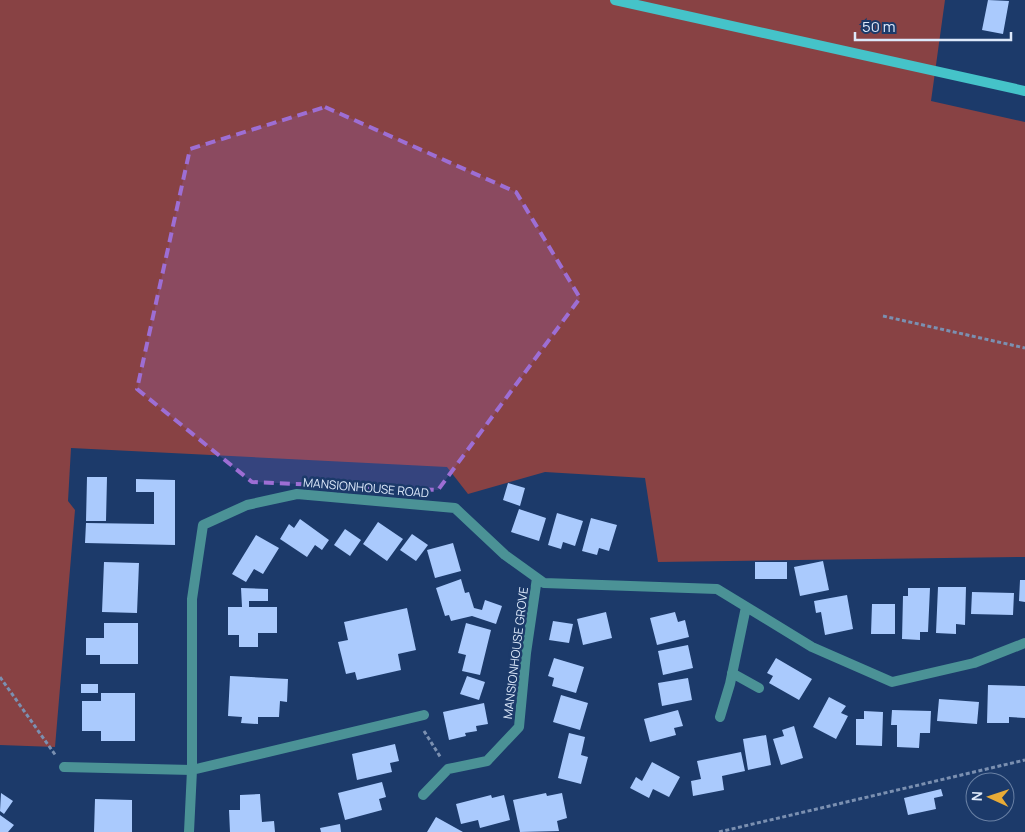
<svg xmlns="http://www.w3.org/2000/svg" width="1025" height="832" font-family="Manrope,sans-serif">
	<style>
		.green { fill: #884244 }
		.building { fill: #aacafd }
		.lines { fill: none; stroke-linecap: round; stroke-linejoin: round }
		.path { stroke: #7b90b1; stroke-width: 3; stroke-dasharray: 4 2.5; stroke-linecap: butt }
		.lane { stroke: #4b9296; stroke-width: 10 }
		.street { stroke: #4b9296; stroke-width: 10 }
		.secondary { stroke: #45c3c9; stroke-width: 10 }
		.marked { fill: #9d6ed4; fill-opacity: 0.2; stroke: #9d6ed4; stroke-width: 4; stroke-dasharray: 10 6; stroke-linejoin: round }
		.labels { text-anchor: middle; stroke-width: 5; stroke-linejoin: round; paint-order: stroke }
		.street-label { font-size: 12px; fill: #dde9fb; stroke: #1c3a6a }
	</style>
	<rect width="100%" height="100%" fill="#1c3a6a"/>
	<path class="green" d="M0,0H945L931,101L1025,122V557L658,562L645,478L545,472L468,494L447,467L71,448L68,501L75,510L55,747L0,745Z"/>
	<path class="building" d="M988,0L1009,1L1003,34L982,30Z
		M87,477H107L106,521H86Z
		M136,479L175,480V545L85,543L86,523L154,524V492H136Z
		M508,483L525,488L520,506L503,500Z
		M519,509L546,518L539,541L511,532Z
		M557,513L583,521L575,546L563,542L561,549L548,545Z
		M591,518L617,525L609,551L599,548L597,555L582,551Z
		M300,519L329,540L322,550L315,545L307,557L280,539L289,524L294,528Z
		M378,522L403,539L387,561L363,544Z
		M345,529L361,540L350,556L334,545Z
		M412,534L428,545L416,561L400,550Z
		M256,535L279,548L263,574L254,569L246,582L232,574Z
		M453,543L461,571L435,578L427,550Z
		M823,561L829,590L800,596L794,567Z
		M104,562L139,563L137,613L102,612Z
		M755,562H787V579H755Z
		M461,579L465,593L469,592L474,608L482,610L485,600L502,606L496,624L472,616L451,621L449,615L445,616L436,588Z
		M1020,580H1025V602L1019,601Z
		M938,587H966L965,625L956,624V634L936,633Z
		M241,588L268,589V601H249V607H277V633H258V647H239V635H228V607H242Z
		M908,588H930L928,632H920V640L902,639L903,596H908Z
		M972,592L1014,593L1013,615L971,614Z
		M847,595L853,629L825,635L821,612L816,613L814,601Z
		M872,604H895V634H871Z
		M407,608L416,650L398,654L401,670L357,680L355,672L346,674L338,642L348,640L344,622Z
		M606,612L612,638L583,645L577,619Z
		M675,612L678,622L685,620L689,637L657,645L650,618Z
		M553,621L573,624L569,643L549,640Z
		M104,623H138V664H100V655H86V638H104Z
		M466,623L491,630L480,675L462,671L466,655L458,653Z
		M688,645L693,668L663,675L658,651Z
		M554,658L584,667L576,693L552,686L554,678L548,676Z
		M776,658L812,679L799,700L769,683L773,676L767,673Z
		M230,676L288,679L287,702L280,701L279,717H258V724L241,723L242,717L228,716Z
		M467,676L485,682L479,700L460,694Z
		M688,678L692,700L662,706L658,683Z
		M81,684H98V693H81Z
		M988,685L1025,686V718L1009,717V723H987Z
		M101,693H135V741H101V731H82V701H101Z
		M561,695L588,703L580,730L553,722Z
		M829,697L846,706L841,713L848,716L836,739L813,727Z
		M939,699L979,702L977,724L937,721Z
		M484,703L488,724L476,726L477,731L465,733L466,736L449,740L443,712Z
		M678,710L683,726L674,728L676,735L650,742L644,719Z
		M892,710L931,711L930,733H920L919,748L897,747V725H891Z
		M864,711L883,712L882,746L856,745V719H864Z
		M794,726L803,758L781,765L773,739L784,736L782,730Z
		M569,733L585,737L581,755L588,757L581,784L558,778Z
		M766,735L771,765L748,770L743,739Z
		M395,744L399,761L390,763L392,772L357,780L352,754Z
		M741,752L745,771L722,776L724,790L693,796L691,781L701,779L697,761Z
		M652,762L680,777L669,797L653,789L649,798L630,788L636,777L642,781Z
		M382,782L386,797L379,799L382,810L345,820L338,793Z
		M941,789L943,796L934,798L936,809L908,815L904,798Z
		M1,793L13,801L4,814L0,811Z
		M546,793L547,796L562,793L567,818L557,821L559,831L520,832L513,800Z
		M260,794L262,822L274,821L275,832H230L229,810H240V795Z
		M491,795L492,798L504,795L510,820L480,828L478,820L461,824L456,804Z
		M95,799L132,800V832H94Z
		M0,815L14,825L8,832H0Z
		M436,817L463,832H427Z
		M340,824L341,832H321L320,828Z"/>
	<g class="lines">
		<path class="path" d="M883,316L1025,348
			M0,677L56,756
			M424,731L441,758
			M719,832L1025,760"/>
		<path class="lane" d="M64,767L192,770"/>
		<path class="street" d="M732,673L759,688
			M720,717L730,684L746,607
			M192,770L424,715
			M423,795L448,769L487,761L519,727L526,653L537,578
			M189,832L192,770V599L203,525L247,505L297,494L455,508L505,555L544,583L717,589L812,647L892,682L974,663L1025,643"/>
		<path class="secondary" d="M615,0L1025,91"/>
	</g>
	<path class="marked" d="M325,107L516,192L580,298L438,490L252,482L137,389L190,149Z"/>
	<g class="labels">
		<g class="street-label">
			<text transform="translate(366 488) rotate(5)" y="4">MANSIONHOUSE ROAD</text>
			<text transform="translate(516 653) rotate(-83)" y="4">MANSIONHOUSE GROVE</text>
		</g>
	</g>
	<g transform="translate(990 797) rotate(273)"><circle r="24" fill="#1c3a6a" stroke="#6980a4"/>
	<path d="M0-4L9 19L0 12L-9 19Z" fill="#e8ab37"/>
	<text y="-8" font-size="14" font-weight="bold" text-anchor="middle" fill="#dde9fb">N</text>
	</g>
	<path d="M855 32v8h156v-8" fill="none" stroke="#dde9fb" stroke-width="2.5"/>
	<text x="862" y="32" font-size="15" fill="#dde9fb" stroke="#1c3a6a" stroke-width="4" paint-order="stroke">50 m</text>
</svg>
